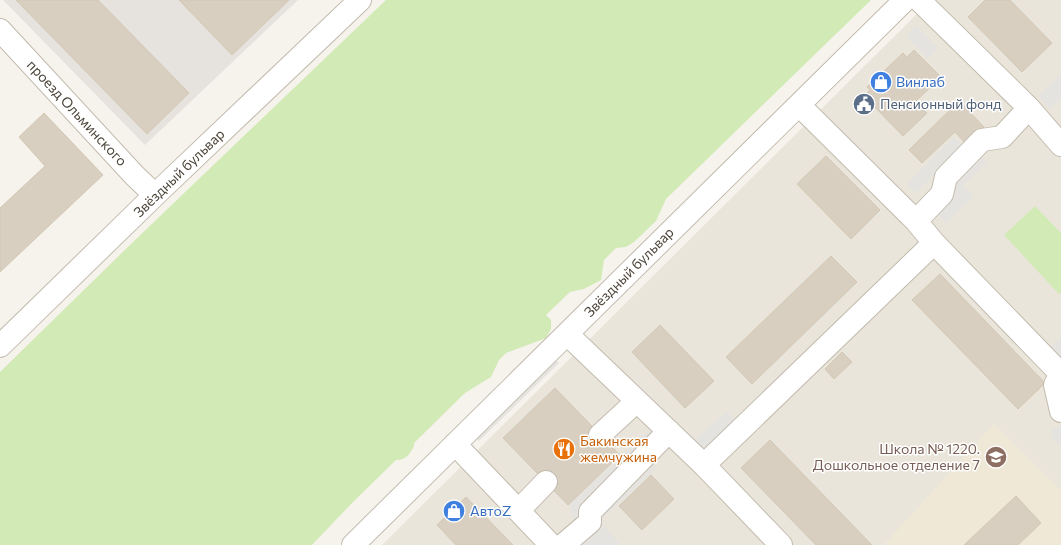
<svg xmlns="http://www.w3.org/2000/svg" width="1061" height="545" font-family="Commissioner,sans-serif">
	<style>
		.residential { fill: #eae5da }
		.industrial { fill: #e6e2dd }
		.education { fill: #efe8d6 }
		.green { fill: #d2eab5 }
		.parking { fill: #e5e3e0 }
		.building { fill: #d8cfc1; stroke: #d3c7b4 }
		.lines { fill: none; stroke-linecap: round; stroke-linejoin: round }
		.minor-casing { stroke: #c2bbae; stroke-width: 24 }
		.minor { stroke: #fff; stroke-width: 22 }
		.labels { text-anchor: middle; stroke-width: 3; stroke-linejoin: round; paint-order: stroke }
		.shop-label { font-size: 14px; fill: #366cbe; stroke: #fff; text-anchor: start }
		.service-label { font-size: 14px; fill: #4e5e75; stroke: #fff; text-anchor: start }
		.street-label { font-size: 14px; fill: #4b4439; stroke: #fff }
		.food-label { font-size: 14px; fill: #c56008; stroke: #fff; text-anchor: start }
		.education-label { font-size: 14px; fill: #785e54; stroke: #fff; text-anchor: end }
	</style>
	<rect width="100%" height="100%" fill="#f6f3ec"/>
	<path class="residential" d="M931,0H1061V545H382Z"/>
	<path class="industrial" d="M3,0H298L145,145Z"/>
	<path class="education" d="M994,424L1061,490V545H884Z"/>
	<path class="green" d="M386,0H871L666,199L656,221L634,242L626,247L616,248L604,260L601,280L584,289L570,292L546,315L551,320V329L546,338L506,353L499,360L491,377L465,393L414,443V446C410,454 406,460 396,460L352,503L312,545H0V372L134,241Z
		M1035,206L1061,233V292L1059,294L1004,235Z"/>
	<path class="parking" d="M916,25L938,48L928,59L906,36Z
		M1061,74V99L1050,109L1038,96Z
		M954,137L964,147L915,193L906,184Z
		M976,151L987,162L963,185L974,196L946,223L934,209L957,188L948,178Z
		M1061,337V358L1051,347Z
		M551,355L559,363L479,441L471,433Z
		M727,411L736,421L701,454L691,444Z
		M1061,426V446L1053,439L1050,430Z
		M652,427L666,441L649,458L656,469L599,521L620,544L618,545H551L574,523L570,504Z"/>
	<path class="building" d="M16,0H98L189,93L147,134Z
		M179,0H289L232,55Z
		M985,0H1010L1052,43L1022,72L968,17Z
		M914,50L941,77L915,102L927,113L903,136L864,96L870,90L867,87L903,53L907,57Z
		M959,101L984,127L966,144L955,132L922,163L909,150Z
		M44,113L103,175L0,272V208L45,166L19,137Z
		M826,156L880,210L851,239L797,184Z
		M831,256L857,282L752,384L726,357Z
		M940,274L1045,383L1018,409L912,300Z
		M660,325L714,381L685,408L632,352Z
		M842,352L852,362L834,379L825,369Z
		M555,388L620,455L568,505L503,438Z
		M770,440L871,544V545H816L741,468Z
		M651,475L674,499L642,530L619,506Z
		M1016,496L1041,523L1018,545H964Z
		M466,497L513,545H456L437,525Z"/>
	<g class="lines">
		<g class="minor-casing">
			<path id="minor" d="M919,0L1029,108L1061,145
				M0,30L135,176L155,195
				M799,105L916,221L934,243L1060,373
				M916,221L942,194L946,177L982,140L1002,137L1029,108
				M567,334L704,465
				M0,346L155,195L360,0
				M1061,373L1055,385L1061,411
				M600,435L637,401
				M455,444L551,545
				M519,510L546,482
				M353,545L905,0
				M563,545L590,522V512L669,431
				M781,545L704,465L934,243"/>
		</g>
		<use href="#minor" class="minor"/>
	</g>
	<defs>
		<g id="shop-disc" transform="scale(1.15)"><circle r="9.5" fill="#3f7fe0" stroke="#fff"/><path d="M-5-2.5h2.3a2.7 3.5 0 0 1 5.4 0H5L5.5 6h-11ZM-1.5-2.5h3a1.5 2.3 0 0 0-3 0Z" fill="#fff"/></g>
		<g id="civic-disc" transform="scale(1.15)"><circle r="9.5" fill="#5c6f8a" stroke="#fff"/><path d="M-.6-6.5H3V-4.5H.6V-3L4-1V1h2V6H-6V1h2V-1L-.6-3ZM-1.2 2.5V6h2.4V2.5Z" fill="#fff"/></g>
		<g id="restaurant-disc" transform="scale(1.15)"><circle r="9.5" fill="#e8710a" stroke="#fff"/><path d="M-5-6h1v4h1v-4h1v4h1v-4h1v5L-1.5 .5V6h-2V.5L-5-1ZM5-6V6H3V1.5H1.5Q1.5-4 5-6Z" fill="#fff"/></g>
		<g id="school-disc" transform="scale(1.15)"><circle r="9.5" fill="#8d6e63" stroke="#fff"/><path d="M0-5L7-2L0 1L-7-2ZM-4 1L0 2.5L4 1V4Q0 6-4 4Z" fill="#fff"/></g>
	</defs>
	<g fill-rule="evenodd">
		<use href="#shop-disc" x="881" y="82"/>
		<use href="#civic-disc" x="864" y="104"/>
		<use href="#restaurant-disc" x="564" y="449"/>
		<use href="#school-disc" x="996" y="457"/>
		<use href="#shop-disc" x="454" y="511"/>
	</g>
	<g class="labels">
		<g class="shop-label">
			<text x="896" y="87">Винлаб</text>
			<text x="470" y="516">АвтоZ</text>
		</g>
		<g class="service-label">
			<text x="880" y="109">Пенсионный фонд</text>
		</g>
		<g class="street-label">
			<text transform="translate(77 113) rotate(47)" y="5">проезд Ольминского</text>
			<text transform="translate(179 173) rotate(-44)" y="5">Звёздный бульвар</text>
			<text transform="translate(629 272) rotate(-45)" y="5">Звёздный бульвар</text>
		</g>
		<g class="food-label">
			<text x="580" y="446">Бакинская<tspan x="580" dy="16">жемчужина</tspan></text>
		</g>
		<g class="education-label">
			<text x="980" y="454">Школа № 1220.<tspan x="980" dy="16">Дошкольное отделение 7</tspan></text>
		</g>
	</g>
</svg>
